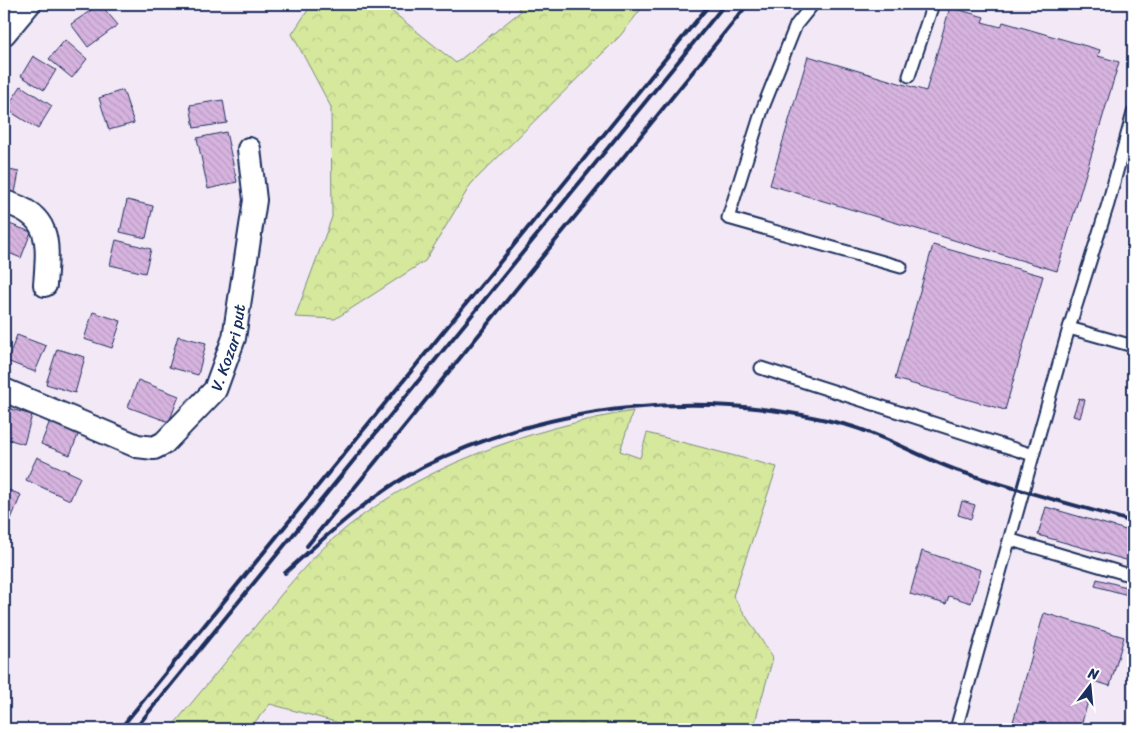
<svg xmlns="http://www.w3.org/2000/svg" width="1137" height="733" font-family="Sriracha,sans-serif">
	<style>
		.forest { fill: url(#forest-crowns); stroke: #788c7d }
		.building { fill: url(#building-back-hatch); stroke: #1b2f5e }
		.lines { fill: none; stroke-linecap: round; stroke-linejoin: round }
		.service-casing { stroke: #1b2f5e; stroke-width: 15 }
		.minor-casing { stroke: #1b2f5e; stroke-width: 26 }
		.service { stroke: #fff; stroke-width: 11 }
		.minor { stroke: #fff; stroke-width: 22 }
		.rail { stroke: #1b2f5e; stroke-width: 4 }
		.labels { text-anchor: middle; stroke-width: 5; stroke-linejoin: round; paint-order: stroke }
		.street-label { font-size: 16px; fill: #1b2f5e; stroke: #fff }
	</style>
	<defs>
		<pattern id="forest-crowns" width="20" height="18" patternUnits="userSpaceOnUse" patternTransform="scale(1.25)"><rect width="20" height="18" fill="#d5e89c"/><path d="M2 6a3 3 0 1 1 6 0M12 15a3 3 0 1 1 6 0" fill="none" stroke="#b6c789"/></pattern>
		<pattern id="building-back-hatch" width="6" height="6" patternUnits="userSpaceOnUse" patternTransform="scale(1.25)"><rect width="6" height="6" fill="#d7b4df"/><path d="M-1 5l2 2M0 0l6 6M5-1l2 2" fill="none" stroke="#b89bc2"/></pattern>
	</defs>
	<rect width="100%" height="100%" fill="#f3e8f5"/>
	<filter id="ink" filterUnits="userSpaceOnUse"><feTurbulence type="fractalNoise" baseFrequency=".02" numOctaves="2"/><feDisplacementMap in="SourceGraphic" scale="10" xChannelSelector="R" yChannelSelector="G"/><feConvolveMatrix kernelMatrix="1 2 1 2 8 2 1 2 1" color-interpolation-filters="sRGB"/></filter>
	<g filter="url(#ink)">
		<path class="forest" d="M312,4H377L389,9L456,63L520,12L517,4H645L620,36L471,184L425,261L335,319L295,317L332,217L331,107L292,34Z
			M633,411L620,451L640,458L647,433L777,467L733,596L773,658L753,729H361L270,704L249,729H170C199,694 228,659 257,624C281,595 304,565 333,539C412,469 529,428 633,411Z"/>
		<path class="building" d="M100,4L118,25L88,47L71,24Z
			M950,7L984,17L982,22L1001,27L1003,22L1100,50L1098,56L1119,62L1057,271L770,185L808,56L926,91Z
			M65,40L87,59L72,78L49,59Z
			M33,56L56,70L44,90L21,76Z
			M21,86L52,106L38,129L6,109Z
			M123,90L134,123L109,130L99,98Z
			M223,100L227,123L194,128L190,105Z
			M226,132L237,182L208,189L197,138Z
			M4,169L19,172L15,193L4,191Z
			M127,200L153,206L146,238L120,232Z
			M4,222L31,232L21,258L4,251Z
			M116,240L151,249L145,273L110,265Z
			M933,245L1043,276L1005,410L895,379Z
			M93,312L121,321L112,348L84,339Z
			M17,335L46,346L35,372L7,361Z
			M178,336L206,343L198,375L169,367Z
			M57,349L85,357L75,393L46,384Z
			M138,380L179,396L169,422L128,407Z
			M1079,398L1085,400L1080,418L1073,416Z
			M4,407L32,415L24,444L4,438Z
			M51,418L80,430L70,455L41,444Z
			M37,457L80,477L70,500L26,480Z
			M4,488L21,495L11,519L4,516Z
			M962,501L975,505L971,519L958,515Z
			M1046,507L1133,532V562L1038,535Z
			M922,551L981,570L971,603L949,596L946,604L910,594Z
			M1097,579L1130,588L1128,595L1095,586Z
			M1044,613L1124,637L1110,686L1094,681L1080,729H1011Z"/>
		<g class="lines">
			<g class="service-casing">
				<path id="service" d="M813,4L796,25L762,110L728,218L901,267
					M909,76L933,4
					M1069,328L1133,346
					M761,368L1033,455
					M1011,540L1133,576
					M956,729L1069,328L1108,204L1133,113"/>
			</g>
			<g class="minor-casing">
				<g id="minor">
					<path d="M4,34L29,4"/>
					<path d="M4,202C53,215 48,244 45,285"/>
					<path id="s1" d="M4,390L137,446L154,448L164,443L215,390L234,338L255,200L249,149"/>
				</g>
			</g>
			<use href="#service" class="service"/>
			<use href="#minor" class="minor"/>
			<path class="rail" d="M307,546L748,4
				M285,573C328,534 371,494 423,467C553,402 707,388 847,425C887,436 923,459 962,472C1018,491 1076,505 1133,522
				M120,729L710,4
				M135,729L725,4"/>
		</g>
	</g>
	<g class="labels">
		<g class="street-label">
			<text dy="6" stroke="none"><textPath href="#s1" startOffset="291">V. Kozari put</textPath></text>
		</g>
	</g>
	<rect width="1137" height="733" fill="none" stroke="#fff" stroke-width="20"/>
	<rect x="10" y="10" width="1117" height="713" fill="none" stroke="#1b2f5e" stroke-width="2" filter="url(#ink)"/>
	<g transform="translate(1090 686) rotate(16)" stroke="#ffffff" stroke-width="4" paint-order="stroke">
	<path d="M0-4L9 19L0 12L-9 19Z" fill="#1b2f5e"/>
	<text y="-8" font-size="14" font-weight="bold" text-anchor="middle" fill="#1b2f5e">N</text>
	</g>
</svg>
